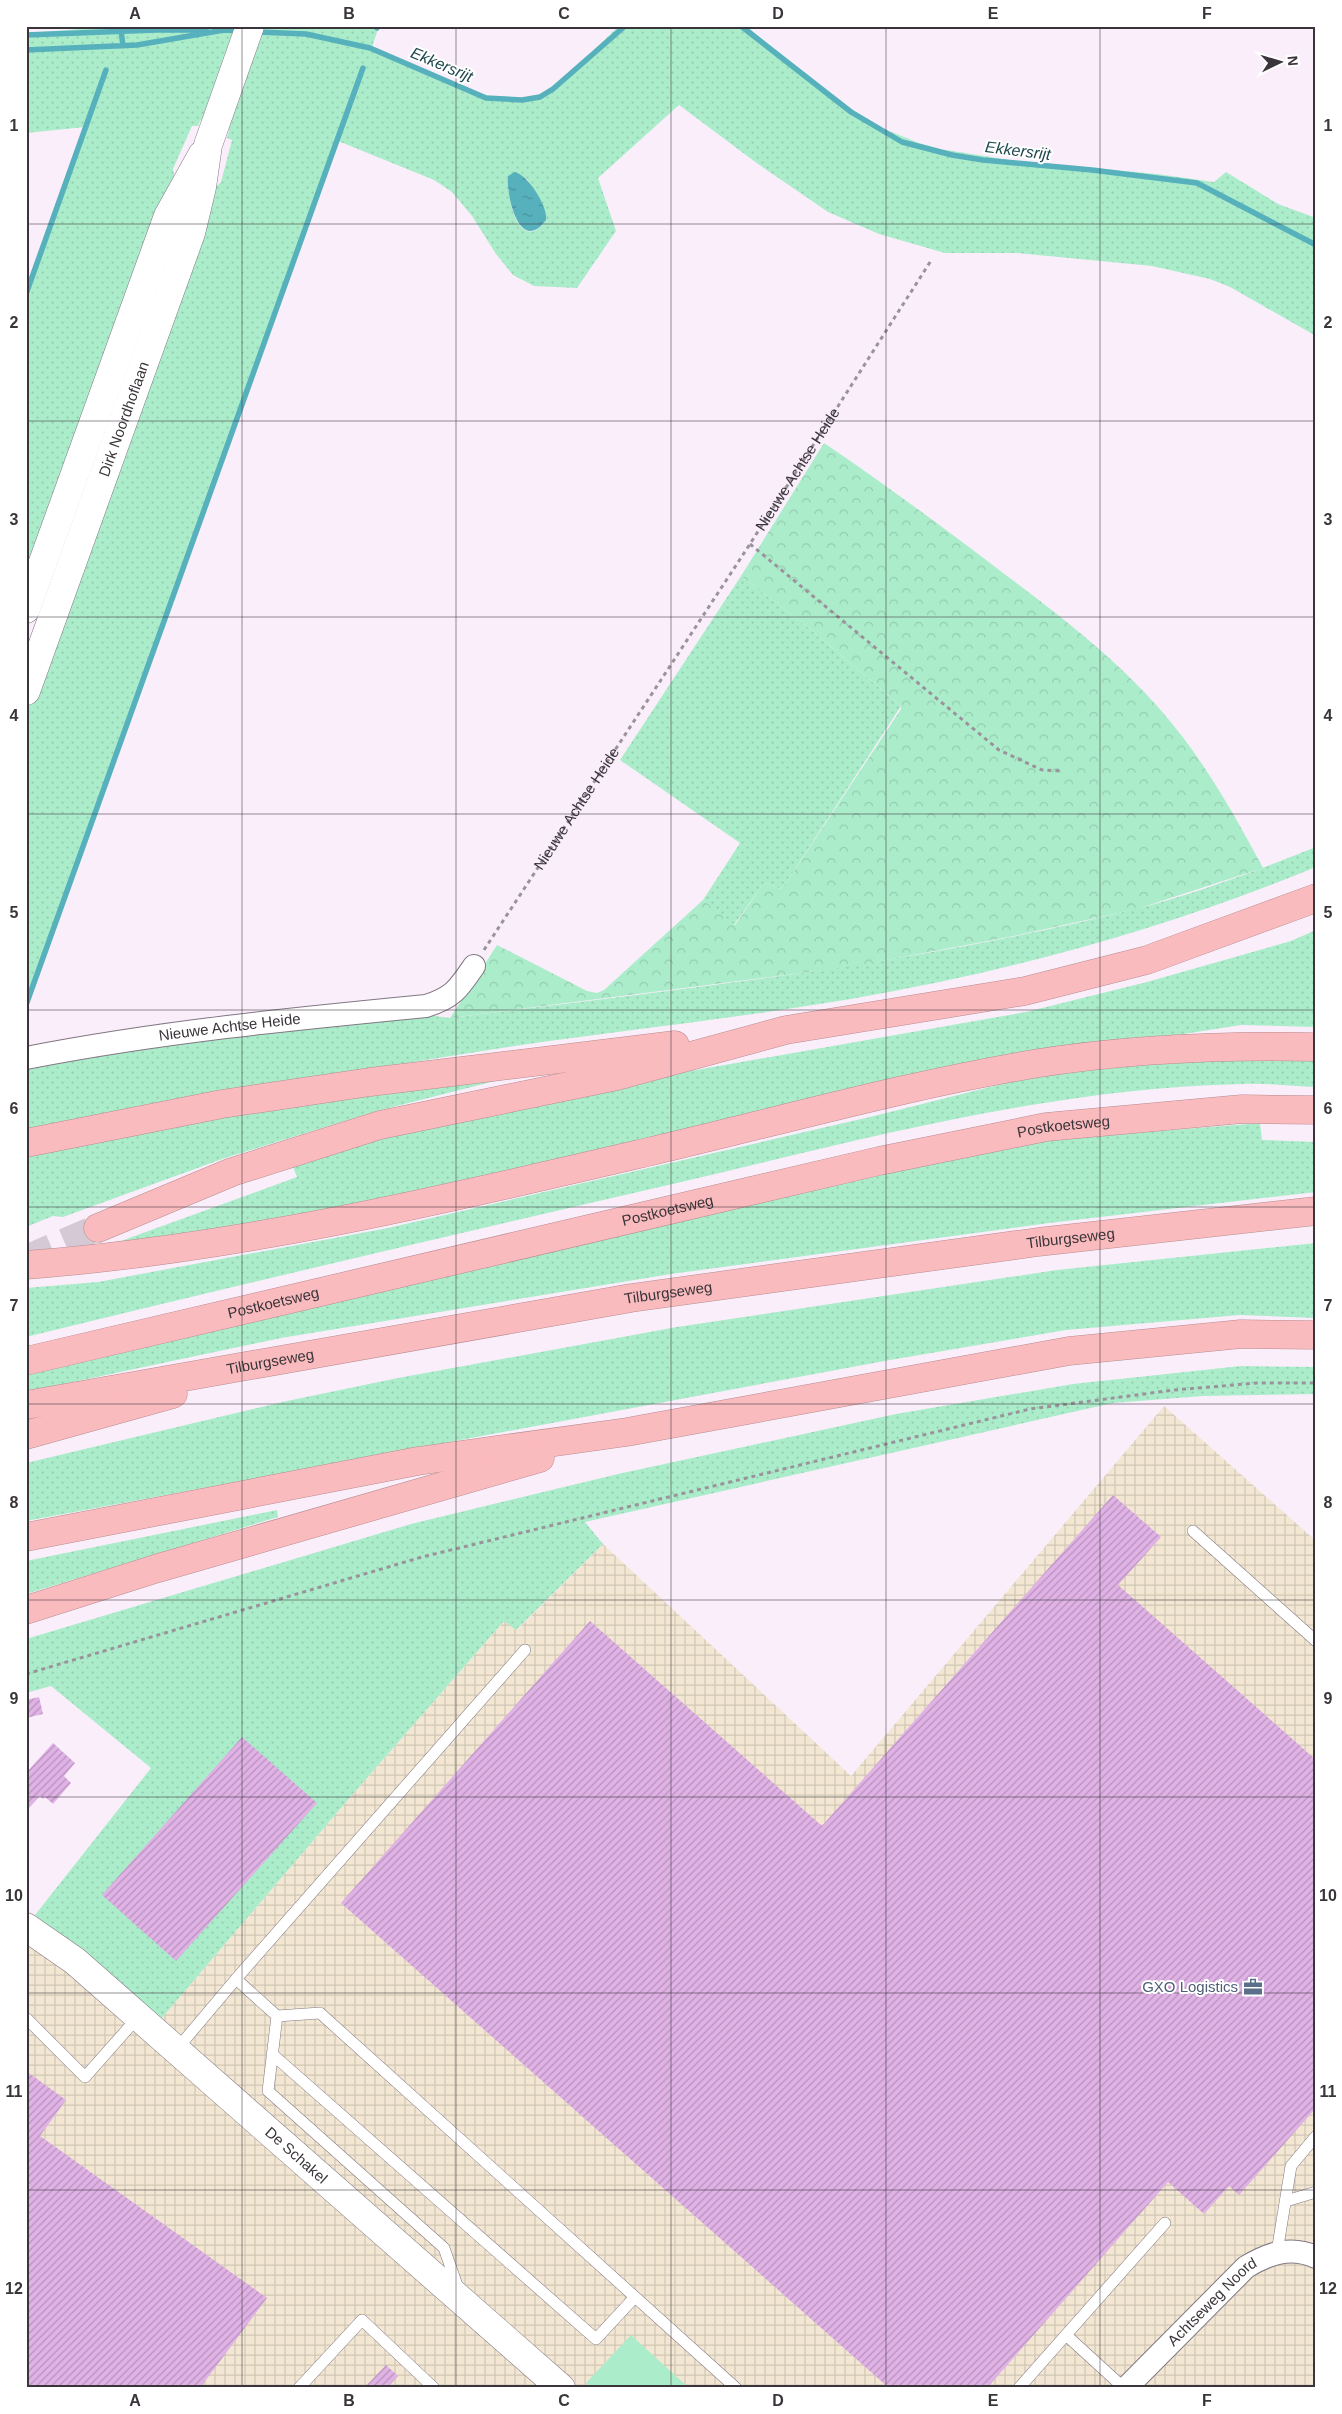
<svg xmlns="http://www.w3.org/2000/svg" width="1342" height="2414" font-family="Helvetica,sans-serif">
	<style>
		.industrial { fill: url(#industrial-grid) }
		.grass { fill: url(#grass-dots); fill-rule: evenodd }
		.forest { fill: url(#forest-crowns) }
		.pitch { fill: #abedcb }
		.water { fill: url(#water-ripples) }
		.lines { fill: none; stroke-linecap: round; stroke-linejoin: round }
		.stream { stroke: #57b1bc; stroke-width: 5.5 }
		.building { fill: url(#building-hatch) }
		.highway-tunnel { stroke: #d4c9d4; stroke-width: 28; stroke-dasharray: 28 14; stroke-linecap: butt }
		.lane-casing { stroke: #827883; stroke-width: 12 }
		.street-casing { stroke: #827883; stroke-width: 24 }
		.secondary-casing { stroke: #827883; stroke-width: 29 }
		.highway-casing { stroke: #b78c90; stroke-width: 29 }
		.path { stroke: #9b939c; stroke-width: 3; stroke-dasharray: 4 4; stroke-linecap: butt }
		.lane { stroke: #fff; stroke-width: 11 }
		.street { stroke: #fff; stroke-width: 22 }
		.secondary { stroke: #fff; stroke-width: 28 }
		.highway { stroke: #fabbbe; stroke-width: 28 }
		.grid { fill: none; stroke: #3a353a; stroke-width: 1; stroke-opacity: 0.55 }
		.labels { text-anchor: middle; stroke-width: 4; stroke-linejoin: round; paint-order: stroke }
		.street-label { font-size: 15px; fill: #3a353a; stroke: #fff }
		.service-label { font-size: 15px; fill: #4e5e75; stroke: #fff; text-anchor: end }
		.water-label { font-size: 16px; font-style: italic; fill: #204a4e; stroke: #fff }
		.neatline { fill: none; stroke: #3a353a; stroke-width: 2 }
		.grid-label { font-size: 16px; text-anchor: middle; font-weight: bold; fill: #3a353a }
	</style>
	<defs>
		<pattern id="industrial-grid" width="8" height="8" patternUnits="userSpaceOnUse" patternTransform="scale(1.25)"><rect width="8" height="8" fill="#f3e7d3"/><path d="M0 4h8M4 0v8" fill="none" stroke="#d1c7b6"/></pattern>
		<pattern id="grass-dots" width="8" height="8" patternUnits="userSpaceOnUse" patternTransform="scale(1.25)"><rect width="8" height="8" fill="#abedcb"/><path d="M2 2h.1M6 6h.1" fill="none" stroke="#94ccaf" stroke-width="1.8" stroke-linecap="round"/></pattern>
		<pattern id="forest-crowns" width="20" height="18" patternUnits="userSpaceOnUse" patternTransform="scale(1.25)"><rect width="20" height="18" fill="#abedcb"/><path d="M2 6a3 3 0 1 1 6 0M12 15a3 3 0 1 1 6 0" fill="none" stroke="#94ccaf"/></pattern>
		<pattern id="water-ripples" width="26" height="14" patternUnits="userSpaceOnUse" patternTransform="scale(1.25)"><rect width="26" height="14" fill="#57b1bc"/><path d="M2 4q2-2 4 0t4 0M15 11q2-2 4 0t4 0" fill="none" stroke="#49919a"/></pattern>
		<pattern id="building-hatch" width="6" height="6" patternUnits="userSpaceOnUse" patternTransform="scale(1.25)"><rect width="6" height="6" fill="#e0b2e6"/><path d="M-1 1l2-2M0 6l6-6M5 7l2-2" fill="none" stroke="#b792bb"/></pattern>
	</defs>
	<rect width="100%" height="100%" fill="#faeefb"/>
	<path class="industrial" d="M1164,1406L1316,1541V2388H26V1908L161,2019L352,1795L505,1620L517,1630L603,1544L851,1776Z"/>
	<path class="grass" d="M121,26H379L372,47L482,94C497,98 516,101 532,97C558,89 598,45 619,26H746L842,103L884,129L919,143L940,149L1016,161L1157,174L1214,182L1226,172L1278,204L1316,218V336L1230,287L1210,279L1152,266L1017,253H945L879,234L828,212L758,164L679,105L598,178L616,231L577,288L534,286L513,275L496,254L472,216L452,192L434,180L338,141L26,1010V710L184,270L207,195L221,182L232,140L227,138L229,131L228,121L208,114L200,121L198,126H192L173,169L176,186L26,592V290L85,127L26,133V33ZM508,176L527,179L543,205L546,220C543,224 539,229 534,231C513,237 507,189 508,176Z
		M741,576L804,624L901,706L786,883L780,889L768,883L763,884L734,925L703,900L740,843L620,760Z
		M1316,847V867C1168,928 1009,972 851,999C749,1016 645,1028 542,1042C370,1067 198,1100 26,1131V1065L79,1054L428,1015L450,1018C679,989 910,966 1135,909C1195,894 1258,870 1316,847Z
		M1316,930V1027L1241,1025L1177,1035L1120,1040L387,1200L235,1230L110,1245L297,1177L291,1162L383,1134L634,1081L1026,1012L1147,982L1291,941Z
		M1236,1055L1316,1057V1087C1292,1086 1267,1083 1243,1084C1051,1088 863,1139 677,1183C460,1233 243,1284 26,1337V1288L98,1282L388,1228L870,1117L1034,1076Z
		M527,1073L377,1111L225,1158L63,1217L53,1216L26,1227V1155L224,1117L373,1092Z
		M1260,1123L1262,1140L1316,1142V1192L1049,1223L671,1274L281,1338L26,1392V1373L882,1173L1048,1140Z
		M1316,1243V1318L1240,1315L1066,1330L890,1360L26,1521V1463L287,1401L398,1378L677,1327L1057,1270Z
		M1241,1366L1316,1367V1394L1203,1396L1113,1403L585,1522L603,1544L516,1630L504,1621L352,1795L161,2019L35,1915L151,1768L51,1686L26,1693V1639L411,1524L618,1474L896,1414L1073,1384Z
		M277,1510L278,1517L26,1594V1561Z"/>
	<path class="forest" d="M824,443C886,485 947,530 1007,576C1070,623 1134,673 1182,736C1213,777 1239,823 1263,868L1137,909L1009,937L855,966L450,1018L497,945L587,991L597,993L604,990L703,900L735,925L763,884L768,883L780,889L786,883L901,709V706L804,624L741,576Z"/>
	<path class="pitch" d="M631,2335L689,2388H591L586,2383Z"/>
	<path class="water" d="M515,172C529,176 548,207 546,220C520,255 506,197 508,176Z"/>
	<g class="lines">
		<path class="stream" d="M741,26L851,112L902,142L952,155L983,160L1092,170L1197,183L1316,245
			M377,28L378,26
			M121,30L123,46
			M257,32L306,34L370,48L486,98L522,100L540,97L553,89L625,26
			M26,35L156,30H206
			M26,50L137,45L224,30L240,31
			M26,294L106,70
			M26,1005L363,68"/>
	</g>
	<path class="building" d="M1113,1495L1161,1537L1118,1585L1316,1760V2108L1239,2195L1229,2186L1204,2214L1168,2182L987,2388H889L341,1903L590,1621L822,1826Z
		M39,1697L43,1714L26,1718V1700Z
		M242,1737L317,1803L176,1961L102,1895Z
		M53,1743L75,1763L64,1776L71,1783L53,1804L45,1797L43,1799L40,1796L26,1811V1773Z
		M26,2071L66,2100L40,2136L267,2298L200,2388H26Z
		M386,2365L398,2376L387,2388H364Z"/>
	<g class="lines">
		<path class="highway-tunnel" d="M26,1259L98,1228"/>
		<g class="lane-casing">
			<path id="lane" d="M1193,1531L1316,1641
				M277,2016L320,2013L736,2388
				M26,2018L85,2077L139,2016
				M177,2049L236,1979
				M272,2054L596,2339L635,2297
				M1286,2201L1316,2192
				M1277,2252L1291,2166L1316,2136
				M458,2288L444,2248L268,2091L277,2016L236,1979L525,1650
				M1066,2335L1124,2388
				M299,2388L362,2320L434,2388
				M1019,2388L1165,2223"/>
		</g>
		<g class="street-casing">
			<g id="street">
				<path id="s2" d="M26,1058C159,1032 292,1019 426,1006C453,998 459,988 474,966"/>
				<path id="s3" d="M1126,2388L1246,2267C1268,2254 1290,2245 1316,2257"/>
			</g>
		</g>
		<g class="secondary-casing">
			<g id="secondary">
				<path d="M26,609L168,216L202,155"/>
				<path id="s4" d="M26,691L191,233L202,187L208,145L250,26"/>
				<path id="s5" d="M26,1927L75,1961L561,2388"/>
			</g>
		</g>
		<g class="highway-casing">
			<g id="highway">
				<path d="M26,1143L222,1104L370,1082L675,1045"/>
				<path d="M98,1228L232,1172L380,1125L617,1076L786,1030L1025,991L1147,960L1316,898"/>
				<path d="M26,1265C236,1249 443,1200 648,1152C776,1122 903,1086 1033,1064C1127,1049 1221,1045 1316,1047"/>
				<path id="s6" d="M26,1361L879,1161L1046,1127L1242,1109L1316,1110"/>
				<path id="s7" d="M26,1405L631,1298L1038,1242L1316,1211"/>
				<path d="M26,1435L173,1394"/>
				<path d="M26,1537L418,1461L627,1432L1069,1351L1241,1334L1316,1335"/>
				<path d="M26,1610L155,1569L540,1458"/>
			</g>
		</g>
		<g class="path">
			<path d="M750,544L999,750L1042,770L1063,771"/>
			<path id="s1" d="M484,950L750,544L932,259"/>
			<path d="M26,1674L422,1557L1030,1409L1174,1390L1257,1383H1316"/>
		</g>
		<use href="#lane" class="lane"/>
		<use href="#street" class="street"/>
		<use href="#secondary" class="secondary"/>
		<use href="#highway" class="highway"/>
	</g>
	<path class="grid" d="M242,26V2388M456,26V2388M671,26V2388M886,26V2388M1100,26V2388M26,224H1316M26,421H1316M26,617H1316M26,814H1316M26,1010H1316M26,1207H1316M26,1404H1316M26,1600H1316M26,1797H1316M26,1993H1316M26,2190H1316"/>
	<defs>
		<g id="office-bare" transform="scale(1.5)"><path d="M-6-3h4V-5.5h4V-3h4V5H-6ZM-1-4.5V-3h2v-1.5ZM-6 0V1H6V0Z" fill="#5c6f8a" stroke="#fff" stroke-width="2.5" paint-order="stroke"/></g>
	</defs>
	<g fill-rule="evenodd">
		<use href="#office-bare" x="1253" y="1987"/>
	</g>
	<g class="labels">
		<g class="street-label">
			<text dy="5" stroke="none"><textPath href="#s4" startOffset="289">Dirk Noordhoflaan</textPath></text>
			<text dy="5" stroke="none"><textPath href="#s1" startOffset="574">Nieuwe Achtse Heide</textPath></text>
			<text dy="5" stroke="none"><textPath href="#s1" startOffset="169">Nieuwe Achtse Heide</textPath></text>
			<text dy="5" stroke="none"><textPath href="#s2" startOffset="206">Nieuwe Achtse Heide</textPath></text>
			<text dy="5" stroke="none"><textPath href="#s6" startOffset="1064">Postkoetsweg</textPath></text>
			<text dy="5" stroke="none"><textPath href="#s6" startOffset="659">Postkoetsweg</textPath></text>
			<text dy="5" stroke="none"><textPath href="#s7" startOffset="1058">Tilburgseweg</textPath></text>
			<text dy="5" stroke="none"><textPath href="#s7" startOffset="652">Tilburgseweg</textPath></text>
			<text dy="5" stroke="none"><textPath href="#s6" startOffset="254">Postkoetsweg</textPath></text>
			<text dy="5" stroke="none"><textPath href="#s7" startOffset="248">Tilburgseweg</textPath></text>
			<text dy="5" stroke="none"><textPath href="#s5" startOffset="354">De Schakel</textPath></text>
			<text dy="5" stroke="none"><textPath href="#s3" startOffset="122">Achtseweg Noord</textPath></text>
		</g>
		<g class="service-label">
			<text x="1238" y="1992">GXO Logistics</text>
		</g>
		<g class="water-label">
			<text transform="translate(442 64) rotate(23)" y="6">Ekkersrijt</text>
			<text transform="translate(1018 150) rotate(7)" y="6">Ekkersrijt</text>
		</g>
	</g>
	<rect width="1342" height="2414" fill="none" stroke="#ffffff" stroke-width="55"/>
	<g transform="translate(1280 62) rotate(85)" stroke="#ffffff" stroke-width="4" paint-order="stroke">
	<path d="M0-4L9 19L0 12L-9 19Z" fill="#3a353a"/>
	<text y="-8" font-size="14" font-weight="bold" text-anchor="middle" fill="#3a353a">N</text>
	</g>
	<rect x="28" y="28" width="1286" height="2358" class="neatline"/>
	<g class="grid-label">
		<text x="135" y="19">A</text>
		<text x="349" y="19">B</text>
		<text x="564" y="19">C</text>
		<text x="778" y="19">D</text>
		<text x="993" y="19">E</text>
		<text x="1207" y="19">F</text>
		<text x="14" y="131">1</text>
		<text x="1328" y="131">1</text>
		<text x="14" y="328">2</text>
		<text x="1328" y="328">2</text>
		<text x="14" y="525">3</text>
		<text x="1328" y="525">3</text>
		<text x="14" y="721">4</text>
		<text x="1328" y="721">4</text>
		<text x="14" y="918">5</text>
		<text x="1328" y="918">5</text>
		<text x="14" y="1114">6</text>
		<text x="1328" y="1114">6</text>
		<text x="14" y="1311">7</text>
		<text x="1328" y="1311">7</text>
		<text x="14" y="1508">8</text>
		<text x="1328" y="1508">8</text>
		<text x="14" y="1704">9</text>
		<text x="1328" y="1704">9</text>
		<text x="14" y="1901">10</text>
		<text x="1328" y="1901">10</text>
		<text x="14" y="2097">11</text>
		<text x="1328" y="2097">11</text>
		<text x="14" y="2294">12</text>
		<text x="1328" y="2294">12</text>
		<text x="135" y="2406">A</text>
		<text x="349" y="2406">B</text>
		<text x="564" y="2406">C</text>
		<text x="778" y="2406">D</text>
		<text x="993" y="2406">E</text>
		<text x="1207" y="2406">F</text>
	</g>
</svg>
